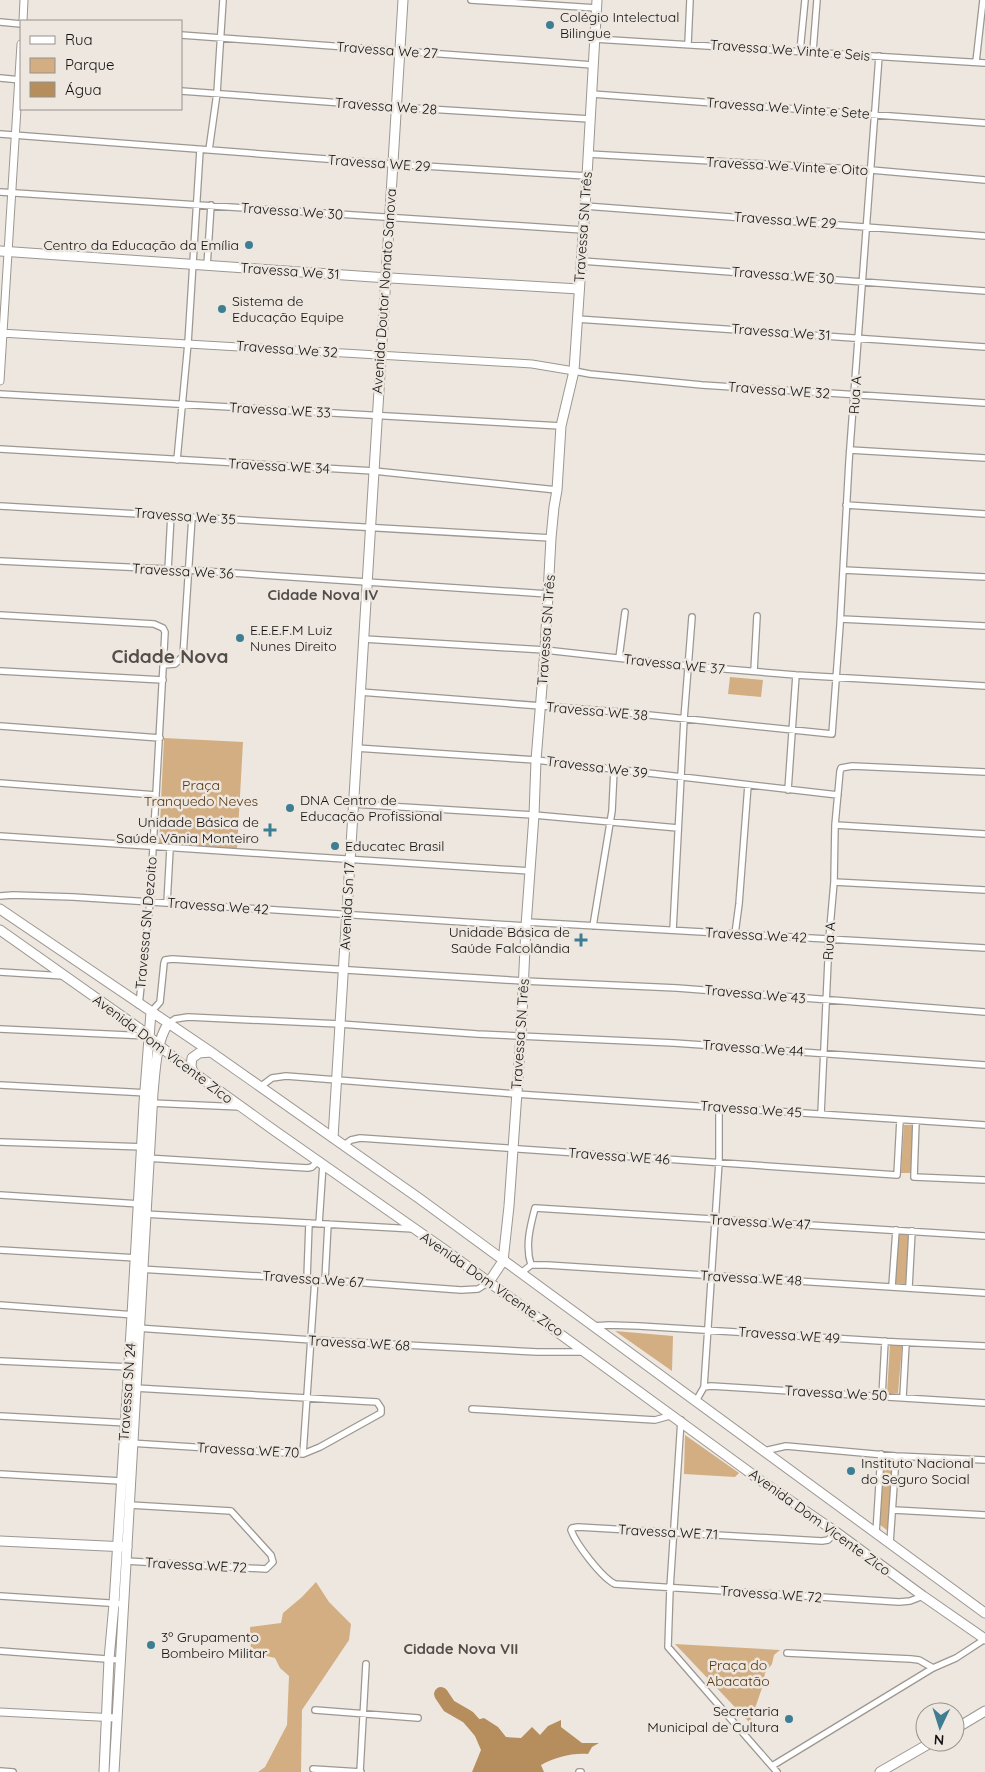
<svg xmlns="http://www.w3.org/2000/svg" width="985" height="1772" font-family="Quicksand,sans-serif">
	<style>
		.green { fill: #d3ae82 }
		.water { fill: #b68e5d }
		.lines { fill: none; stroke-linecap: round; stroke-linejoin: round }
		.river { stroke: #b68e5d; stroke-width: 14 }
		.minor-casing { stroke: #9c9790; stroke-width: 8 }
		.tertiary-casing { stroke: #9c9790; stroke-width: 9 }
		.secondary-casing { stroke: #9c9790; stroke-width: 11 }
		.primary-casing { stroke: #9c9790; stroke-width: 11 }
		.minor { stroke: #fff; stroke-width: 5.5 }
		.tertiary { stroke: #fff; stroke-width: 7 }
		.secondary { stroke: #fff; stroke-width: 9 }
		.primary { stroke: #fff; stroke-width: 9 }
		.poi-dot { fill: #3f7e92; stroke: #ede7e0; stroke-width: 2 }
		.labels { text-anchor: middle; stroke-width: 5; stroke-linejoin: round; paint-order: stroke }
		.poi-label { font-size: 14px; fill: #141210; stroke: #ede7e0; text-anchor: start }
		.street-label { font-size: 14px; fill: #141210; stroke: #ede7e0 }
		.park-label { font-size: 14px; fill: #53360f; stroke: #ede7e0 }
		.neighbourhood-label { font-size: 15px; font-weight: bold; fill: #534e49; stroke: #ede7e0 }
		.district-label { font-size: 19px; font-weight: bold; fill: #534e49; stroke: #ede7e0 }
	</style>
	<rect width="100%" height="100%" fill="#ede7e0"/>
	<path class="green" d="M730,677L763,680L761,697L728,694Z
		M164,738L243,742L237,849L159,845Z
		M904,1125H914L911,1173H901Z
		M896,1230L912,1231L909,1287L892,1286Z
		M615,1331L673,1336L672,1371Z
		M890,1345L902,1346L898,1393H887Z
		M685,1435L739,1473L735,1477L684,1474Z
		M884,1463L895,1464L888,1531L879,1524Z
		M316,1582L329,1602L351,1624L349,1640L302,1710L301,1772H258L265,1767L287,1725L289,1676L280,1668L275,1658L251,1652L250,1627L281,1623L283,1613L302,1597Z
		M675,1644L780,1650L774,1655L772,1664L765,1673L763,1685L750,1723Z"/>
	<path class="water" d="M484,1718L498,1727L506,1737L521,1738L532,1727L540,1735L548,1726L561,1720V1727L582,1743H599L592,1747L588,1754C570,1753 557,1757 541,1765L544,1772H472L481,1750L475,1736L465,1723Z"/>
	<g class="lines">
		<path class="river" d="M441,1694L449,1706L468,1717L483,1734"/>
		<g class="minor-casing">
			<path id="minor" d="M471,0L597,8
				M0,22L21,24
				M181,35L593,65
				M595,39L985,63
				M688,44L690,0
				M800,51L805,0
				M813,51L817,0
				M976,62L983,0
				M0,78L21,80
				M181,91L396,107L590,119
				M592,94L985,123
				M0,134L392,164L587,176
				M209,150L217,93L223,0
				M588,154L871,170L985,180
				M0,192L583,230
				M585,206L985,236
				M582,261L985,291
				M207,266L211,205
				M577,319L985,347
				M574,371L590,374L702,385L985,403
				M0,394L561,426
				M0,449L374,471L557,490
				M850,450L985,458
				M177,460L188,343L200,150
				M846,505L985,514
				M0,506L551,538
				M0,561L188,570L548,594
				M168,570L171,515
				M843,570L985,577
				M0,615L154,624L163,628L165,632L150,902L139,1005
				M841,619L985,626
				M364,639L545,650L689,666L796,675L985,686
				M619,658L625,612
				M164,665L175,664L183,656L192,517
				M0,671L163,680
				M754,671L757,616
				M360,692L620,712L832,734L840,625L849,461L879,56
				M0,726L160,738
				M356,748L536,760L838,795
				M0,783L156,795
				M788,790L796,675
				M353,804L534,815L678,828
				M835,825L985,834
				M0,836C177,849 353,859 530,871
				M834,882L985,890
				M0,896L13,895L73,897L526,926
				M167,903L170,849
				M527,922L985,948
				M593,926L612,811L614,770
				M673,930L684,719L692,617
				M735,934L739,904L748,785
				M0,972L64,976
				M151,1012L160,1002L164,963L165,960L172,959L524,981L677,988L985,1012
				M168,1024L175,1019L188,1017L340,1024L477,1034L674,1043L985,1065
				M0,1029L148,1036
				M0,1085L148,1093
				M260,1087L272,1078L286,1076L516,1094L985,1125
				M151,1103L241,1107
				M821,1114L829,939L834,882L835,825L840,771L841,768L852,766L985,772
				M916,1121L914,1177L985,1180
				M0,1142L145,1147
				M344,1145L351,1140L360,1138L897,1175L900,1120
				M146,1158L308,1168L312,1167L318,1161
				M0,1195L140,1204
				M144,1214L414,1229
				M319,1224L323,1164
				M0,1250L137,1258
				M531,1265C525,1246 530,1227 535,1208L985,1236
				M139,1269L325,1280L461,1290L478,1289L489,1282
				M521,1273L531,1265H547L985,1293
				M307,1279L309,1223
				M325,1280L328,1224
				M892,1286L896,1230
				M909,1287L912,1231
				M0,1305L135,1315
				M593,1326L609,1325L639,1326L896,1342L985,1346
				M137,1328L312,1340L537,1352H584
				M0,1361L130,1367
				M704,1387L719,1162V1107
				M882,1396L885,1341
				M903,1397L906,1343
				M696,1401L704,1387L711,1386L985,1403
				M472,1409L655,1420L673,1415
				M0,1416L128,1423
				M681,1420L670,1588L668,1647L777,1772
				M130,1443L303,1454L320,1447L381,1413V1408L377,1402L135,1388
				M764,1451L786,1446L896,1456L985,1460
				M303,1454L315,1279
				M0,1474L121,1481
				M894,1510L985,1515
				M836,1532L828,1540L822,1541L578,1527L572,1528L571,1530C576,1544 602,1578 615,1584L899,1602L910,1601L923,1596
				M876,1533L881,1454
				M890,1543L896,1456
				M126,1561L266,1569L273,1562L271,1555L231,1511L130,1505
				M0,1596L124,1604
				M0,1651L120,1660
				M787,1653L911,1659L919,1660L933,1668
				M315,1710L418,1718
				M772,1766L933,1668L956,1658L985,1639
				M313,1769L361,1772
				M0,1771L13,1772
				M360,1772L366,1664
				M579,1772H581"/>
		</g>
		<g class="tertiary-casing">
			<path id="tertiary" d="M23,21L24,0
				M0,333L532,364L574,371
				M0,381L21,44
				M0,1712L117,1718"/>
		</g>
		<g class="secondary-casing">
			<path id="secondary" d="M0,251L373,277L579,289
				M0,1541L127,1547
				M955,1729L985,1711
				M880,1772L932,1742"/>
		</g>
		<g class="primary-casing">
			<path id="primary" d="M0,909L211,1052L420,1199L985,1613
				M0,930L140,1029L179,1062L275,1131L445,1250L760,1480L836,1532L923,1596L985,1639
				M193,1072L191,1066L192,1058L199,1053L211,1052
				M333,1138L403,0
				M489,1282L503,1261L509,1206L521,1035L526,926L534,815L536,760L545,650L551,538L554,507L557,490L561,426L574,371L587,176L597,0
				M104,1772L109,1659L114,1604L132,1315L144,1103L151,1012
				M114,1772L153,1093C155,1073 156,1041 168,1024"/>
		</g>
		<use href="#minor" class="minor"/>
		<use href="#tertiary" class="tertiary"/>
		<use href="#secondary" class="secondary"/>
		<use href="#primary" class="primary"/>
	</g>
	<g class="poi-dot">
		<circle cx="550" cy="25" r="5"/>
		<circle cx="249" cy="245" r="5"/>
		<circle cx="222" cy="309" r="5"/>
		<circle cx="240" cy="638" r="5"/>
		<circle cx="290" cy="808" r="5"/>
		<path d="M267.5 822.5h5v5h5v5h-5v5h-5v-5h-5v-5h5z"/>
		<circle cx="335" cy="846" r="5"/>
		<path d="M578.5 932.5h5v5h5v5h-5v5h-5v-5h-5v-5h5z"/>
		<circle cx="851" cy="1471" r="5"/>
		<circle cx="151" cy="1645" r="5"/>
		<circle cx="789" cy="1719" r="5"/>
	</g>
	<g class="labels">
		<g class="poi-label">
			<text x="560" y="22">Colégio Intelectual<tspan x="560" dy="16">Bilingue</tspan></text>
			<text x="239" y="250" text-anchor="end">Centro da Educação da Emília</text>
			<text x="232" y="306">Sistema de<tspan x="232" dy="16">Educação Equipe</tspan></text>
			<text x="250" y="635">E.E.E.F.M Luiz<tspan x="250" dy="16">Nunes Direito</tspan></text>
			<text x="300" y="805">DNA Centro de<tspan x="300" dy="16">Educação Profissional</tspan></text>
			<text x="259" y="827" text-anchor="end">Unidade Básica de<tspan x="259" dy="16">Saúde Vãnia Monteiro</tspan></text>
			<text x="345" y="851">Educatec Brasil</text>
			<text x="570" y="937" text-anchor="end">Unidade Básica de<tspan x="570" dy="16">Saúde Falcolândia</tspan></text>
			<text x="861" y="1468">Instituto Nacional<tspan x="861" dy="16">do Seguro Social</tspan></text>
			<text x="161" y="1642">3º Grupamento<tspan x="161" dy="16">Bombeiro Militar</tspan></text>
			<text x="779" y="1716" text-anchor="end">Secretaria<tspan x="779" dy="16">Municipal de Cultura</tspan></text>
		</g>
		<g class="street-label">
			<text transform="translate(387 50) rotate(4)" y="5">Travessa We 27</text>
			<text transform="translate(790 50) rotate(4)" y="5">Travessa We Vinte e Seis</text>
			<text transform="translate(386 106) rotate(4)" y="5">Travessa We 28</text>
			<text transform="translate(788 108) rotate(4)" y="5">Travessa We Vinte e Sete</text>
			<text transform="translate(379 163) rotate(4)" y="5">Travessa WE 29</text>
			<text transform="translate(787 166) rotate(3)" y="5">Travessa We Vinte e Oito</text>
			<text transform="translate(292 211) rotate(4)" y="5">Travessa We 30</text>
			<text transform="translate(785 220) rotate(4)" y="5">Travessa WE 29</text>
			<text transform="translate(583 227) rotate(-86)" y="5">Travessa SN Três</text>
			<text transform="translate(290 271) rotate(4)" y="5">Travessa We 31</text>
			<text transform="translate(783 275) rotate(4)" y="5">Travessa WE 30</text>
			<text transform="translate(384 291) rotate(-86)" y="5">Avenida Doutor Nonato Sanova</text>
			<text transform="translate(781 332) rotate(4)" y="5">Travessa We 31</text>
			<text transform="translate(287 349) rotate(4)" y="5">Travessa We 32</text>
			<text transform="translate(779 390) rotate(4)" y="5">Travessa WE 32</text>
			<text transform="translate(855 395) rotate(-86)" y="5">Rua A</text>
			<text transform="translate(280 410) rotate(3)" y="5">Travessa WE 33</text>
			<text transform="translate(279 466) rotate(3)" y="5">Travessa WE 34</text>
			<text transform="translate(185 516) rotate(4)" y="5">Travessa We 35</text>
			<text transform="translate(183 571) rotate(3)" y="5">Travessa We 36</text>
			<text transform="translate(546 630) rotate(-86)" y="5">Travessa SN Três</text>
			<text transform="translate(674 664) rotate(6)" y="5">Travessa WE 37</text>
			<text transform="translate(597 711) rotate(5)" y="5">Travessa WE 38</text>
			<text transform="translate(597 767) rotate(7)" y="5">Travessa We 39</text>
			<text transform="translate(218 906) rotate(4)" y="5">Travessa We 42</text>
			<text transform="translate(347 906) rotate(-87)" y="5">Avenida Sn 17</text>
			<text transform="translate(146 923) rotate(-85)" y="5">Travessa SN Dezoito</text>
			<text transform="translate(756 935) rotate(3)" y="5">Travessa We 42</text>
			<text transform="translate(829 941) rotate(-86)" y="5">Rua A</text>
			<text transform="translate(755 994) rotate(5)" y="5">Travessa We 43</text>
			<text transform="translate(520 1034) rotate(-86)" y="5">Travessa SN Três</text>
			<text transform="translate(753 1048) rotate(4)" y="5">Travessa We 44</text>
			<text transform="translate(163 1049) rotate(37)" y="5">Avenida Dom Vicente Zico</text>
			<text transform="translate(751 1109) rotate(4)" y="5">Travessa We 45</text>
			<text transform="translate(619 1156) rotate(4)" y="5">Travessa WE 46</text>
			<text transform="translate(760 1222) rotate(3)" y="5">Travessa We 47</text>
			<text transform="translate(751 1278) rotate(3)" y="5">Travessa WE 48</text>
			<text transform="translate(313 1279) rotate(4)" y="5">Travessa We 67</text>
			<text transform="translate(492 1284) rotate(35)" y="5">Avenida Dom Vicente Zico</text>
			<text transform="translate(789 1335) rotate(4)" y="5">Travessa WE 49</text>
			<text transform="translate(359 1343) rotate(3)" y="5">Travessa WE 68</text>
			<text transform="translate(127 1392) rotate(-86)" y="5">Travessa SN 24</text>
			<text transform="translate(836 1393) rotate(3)" y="5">Travessa We 50</text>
			<text transform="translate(248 1450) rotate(3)" y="5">Travessa WE 70</text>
			<text transform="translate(820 1522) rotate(36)" y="5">Avenida Dom Vicente Zico</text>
			<text transform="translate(668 1532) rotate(3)" y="5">Travessa WE 71</text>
			<text transform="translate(196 1565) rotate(3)" y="5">Travessa WE 72</text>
			<text transform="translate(771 1594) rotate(4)" y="5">Travessa WE 72</text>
		</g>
		<g class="park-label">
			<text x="201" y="790">Praça<tspan x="201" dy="16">Tranquedo Neves</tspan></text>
			<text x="738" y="1670">Praça do<tspan x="738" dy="16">Abacatão</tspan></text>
		</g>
		<g class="neighbourhood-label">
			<text x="323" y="600">Cidade Nova IV</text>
			<text x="461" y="1654">Cidade Nova VII</text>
		</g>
		<g class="district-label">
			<text x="170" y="663">Cidade Nova</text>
		</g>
	</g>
	<rect x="20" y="20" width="162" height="90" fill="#ede7e0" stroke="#96928d"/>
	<rect x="30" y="36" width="25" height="8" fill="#ffffff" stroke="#96928d"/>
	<text x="65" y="45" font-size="15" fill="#141210">Rua</text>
	<rect x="30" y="58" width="25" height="15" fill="#d3ae82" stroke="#96928d"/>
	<text x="65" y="70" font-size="15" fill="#141210">Parque</text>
	<rect x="30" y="82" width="25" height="15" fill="#b68e5d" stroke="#96928d"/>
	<text x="65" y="95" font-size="15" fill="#141210">Água</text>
	<g transform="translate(940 1727) rotate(184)"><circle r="24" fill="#ede7e0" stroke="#96928d"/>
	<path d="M0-4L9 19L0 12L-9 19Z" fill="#3f7e92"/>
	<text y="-8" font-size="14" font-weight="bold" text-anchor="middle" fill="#141210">N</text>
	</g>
</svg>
